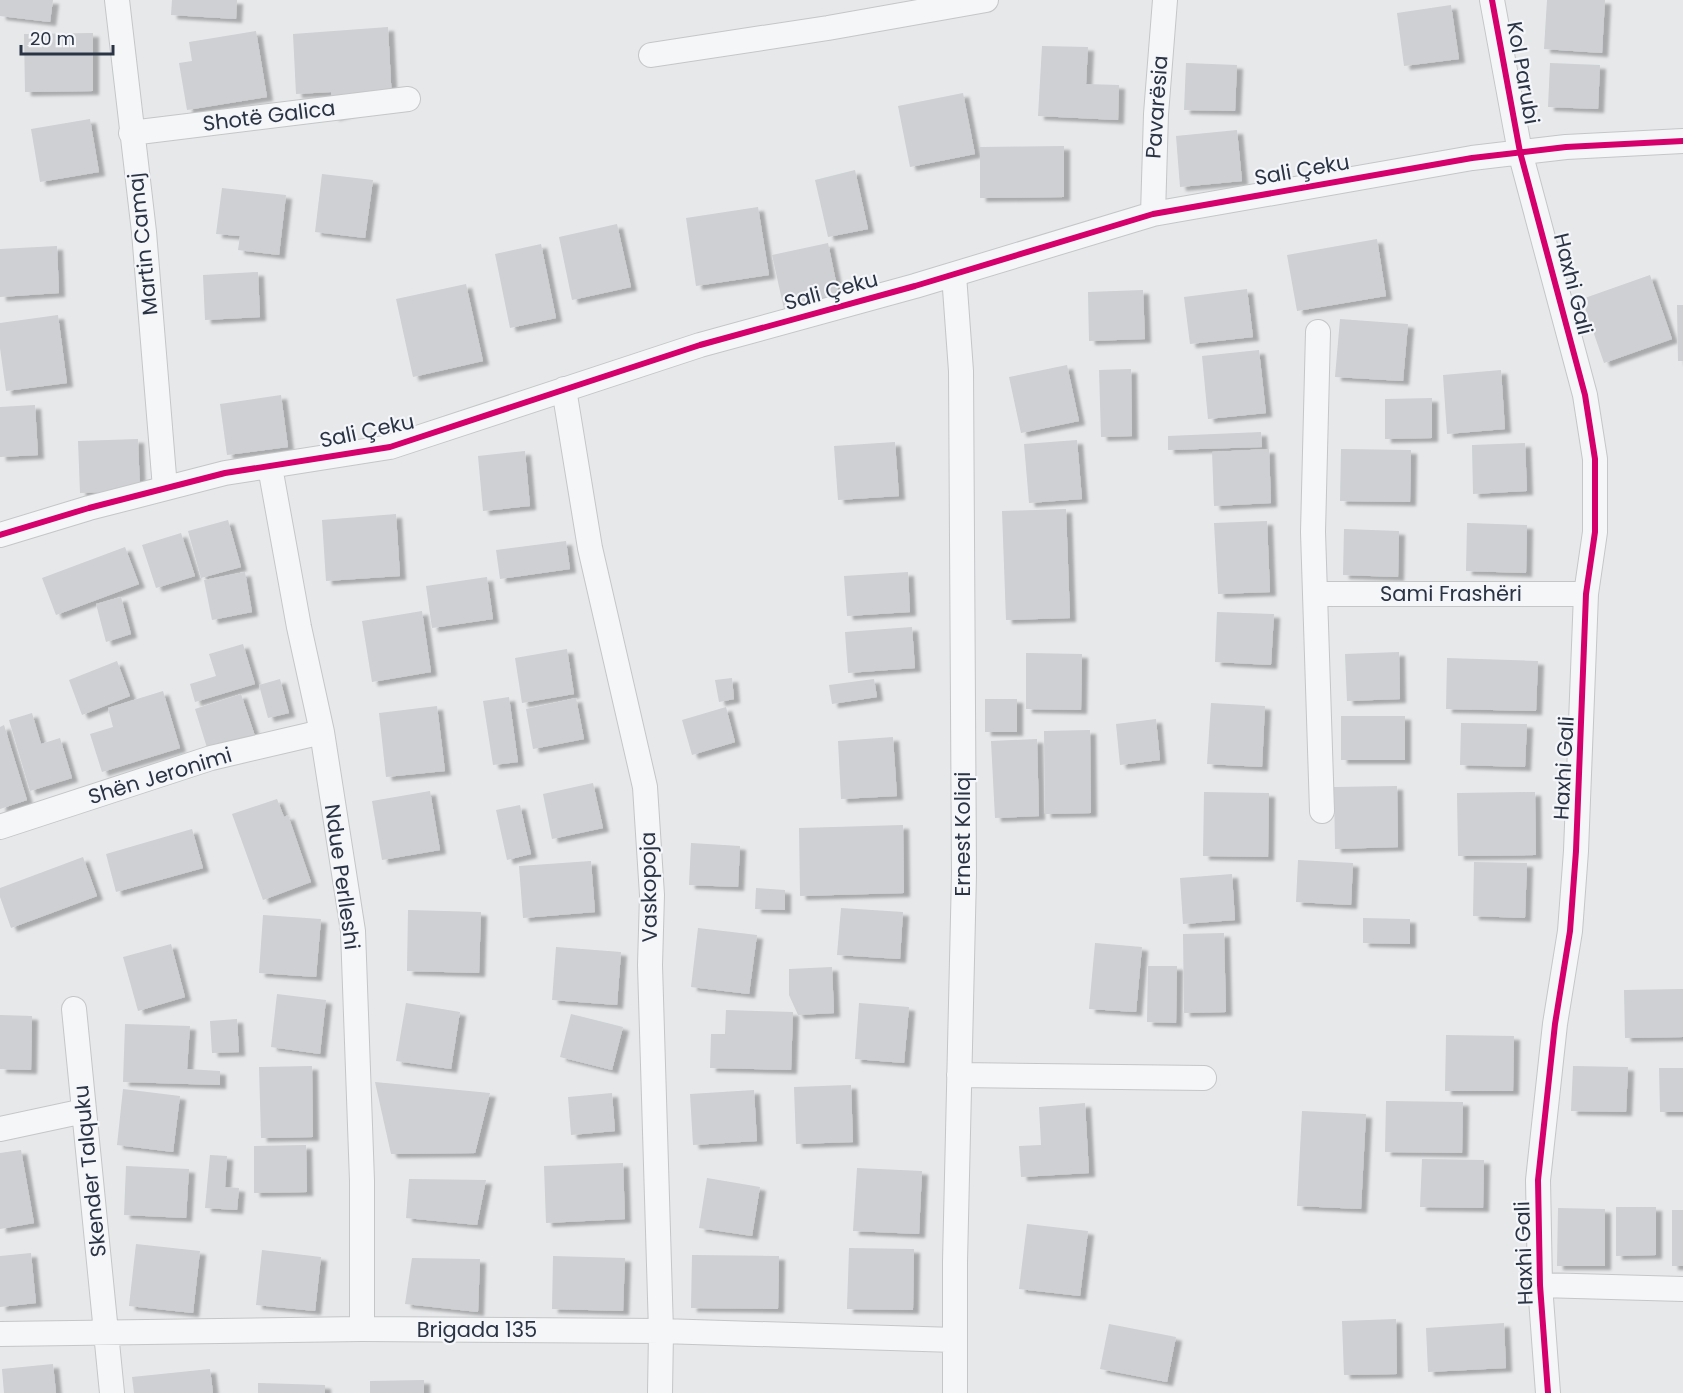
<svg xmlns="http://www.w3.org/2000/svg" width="1683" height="1393" font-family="Poppins,sans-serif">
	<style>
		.building { fill: #ced0d3; filter: url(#shadow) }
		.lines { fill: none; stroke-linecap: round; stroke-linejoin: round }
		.street-casing { stroke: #c4c6c8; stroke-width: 26 }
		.street { stroke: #f5f6f7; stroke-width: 24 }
		.cycleway-casing { stroke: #f4f6f9; stroke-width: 10 }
		.cycleway { stroke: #d6006c; stroke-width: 6 }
		.labels { text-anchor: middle; stroke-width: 4.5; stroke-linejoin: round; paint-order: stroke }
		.street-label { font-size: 21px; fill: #2b3445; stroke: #f4f6f9 }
	</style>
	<defs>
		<filter id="shadow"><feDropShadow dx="6" dy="4" stdDeviation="1.5" flood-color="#0004"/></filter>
	</defs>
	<rect width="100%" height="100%" fill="#e6e8ea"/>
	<path class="building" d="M0,0H53L50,22L0,16Z
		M172,0H237L236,19L171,15Z
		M1547,0H1605L1602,53L1544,49Z
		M1451,5L1459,59L1404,66L1397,13Z
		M388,27L392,101L333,117L331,92L296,94L293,34Z
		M256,31L267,97L187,110L179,63L192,61L189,42Z
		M93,33V91L25,92L24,34Z
		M1042,46L1088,47L1086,84L1119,85L1118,120L1038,116Z
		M1186,63L1237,65L1235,111L1184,110Z
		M1550,63L1600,65L1598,109L1548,107Z
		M963,93L975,154L910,167L898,106Z
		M90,119L99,172L40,182L31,129Z
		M1237,130L1242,181L1180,187L1176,136Z
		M1064,146V197L980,198V147Z
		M855,170L868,229L828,237L815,180Z
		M322,174L373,180L365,238L315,232Z
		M222,188L286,195L279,255L238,250L240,236L216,234Z
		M758,207L769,275L696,286L686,218Z
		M617,224L631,287L572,300L559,237Z
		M1377,239L1386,296L1297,311L1287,255Z
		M828,243L839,296L784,309L772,255Z
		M541,244L556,318L510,328L495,254Z
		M57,246L59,293L0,297V249Z
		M258,272L260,317L205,320L203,275Z
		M1650,275L1672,339L1604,363L1582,299Z
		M466,284L483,361L413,377L396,299Z
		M1247,289L1253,337L1190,344L1184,297Z
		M1143,290L1145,339L1089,341L1088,292Z
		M1677,305H1683V361H1678Z
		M58,315L67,383L6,391L0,348V323Z
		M1340,319L1408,324L1403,381L1335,377Z
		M1259,350L1266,413L1208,419L1202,356Z
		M1067,365L1079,421L1021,433L1009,377Z
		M1131,369L1132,436L1101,437L1099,370Z
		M1501,370L1505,429L1447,434L1443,375Z
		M281,395L288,447L227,455L220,404Z
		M1432,398V438L1385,439V399Z
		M35,405L38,455L0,457V407Z
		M1261,432L1262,447L1168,450V436Z
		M138,439L140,491L80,493L78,441Z
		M1077,440L1082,499L1029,503L1024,444Z
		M895,442L899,496L838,500L834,446Z
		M1525,443L1527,491L1473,494L1472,445Z
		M1269,449L1271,503L1214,506L1212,452Z
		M1341,449L1411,450L1410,502L1340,501Z
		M525,451L530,506L483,511L478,456Z
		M1066,509L1070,618L1006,620L1002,511Z
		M396,514L400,576L326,581L322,520Z
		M228,520L241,567L201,578L188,531Z
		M1267,521L1270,592L1218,594L1214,523Z
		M1467,523L1527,525L1526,573L1466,571Z
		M1344,529L1399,531L1398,577L1343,575Z
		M181,533L195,576L156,588L142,545Z
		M566,541L570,569L500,579L496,550Z
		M125,547L139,584L56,615L42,578Z
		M245,572L252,612L212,620L204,580Z
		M908,572L910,612L847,616L844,576Z
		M487,577L493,619L432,628L426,586Z
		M121,597L131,634L106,642L96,604Z
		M422,611L431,672L372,682L362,621Z
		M1217,612L1274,614L1271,665L1215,662Z
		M912,627L915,668L848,673L845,632Z
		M243,644L255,684L195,702L190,684L216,676L209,654Z
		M567,649L574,694L522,703L515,658Z
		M1399,652L1400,699L1347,701L1345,654Z
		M1026,653L1082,654L1081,710L1026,709Z
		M1447,658L1538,661L1536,711L1446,709Z
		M117,661L130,696L82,715L69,680Z
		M732,678L734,699L719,702L715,680Z
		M280,679L289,713L268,718L259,685Z
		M874,679L877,697L832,704L829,685Z
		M163,691L180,748L102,772L90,734L113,727L108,708Z
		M241,694L255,736L208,751L195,709Z
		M509,697L518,762L493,765L483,701Z
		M576,698L584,739L533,749L526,709Z
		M985,699H1017V732H985Z
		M1211,703L1265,706L1262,767L1207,764Z
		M437,706L445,771L386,777L379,713Z
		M726,707L735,742L692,755L682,720Z
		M32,713L41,744L60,738L72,778L30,791L9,720Z
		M1341,716H1405V760H1341Z
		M1156,719L1160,760L1120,765L1116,724Z
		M1461,723L1527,724L1525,767L1460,765Z
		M4,725L27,800L0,809V727Z
		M1090,730L1091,813L1045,814L1044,731Z
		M893,737L897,796L841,799L838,741Z
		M1037,739L1039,816L995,818L991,741Z
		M593,783L603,828L552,839L543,794Z
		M1397,786L1398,847L1335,849L1334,787Z
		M430,791L440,850L382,860L372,801Z
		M1204,792L1269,793L1268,857L1203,856Z
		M1535,792L1536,855L1458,856L1457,793Z
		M277,799L284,817L288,815L311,882L263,900L232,814Z
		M520,805L531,854L507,860L496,810Z
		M903,825L904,893L800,896L799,828Z
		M192,829L203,868L116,892L106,854Z
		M691,843L740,846L738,887L689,885Z
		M83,857L97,896L11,928L0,897V888Z
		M1298,860L1353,863L1351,905L1296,902Z
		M591,861L595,912L523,918L519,866Z
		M1474,862L1527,863L1525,918L1473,916Z
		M1232,874L1235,920L1183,924L1180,878Z
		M756,888L785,890V910L755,909Z
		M841,908L903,912L900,959L837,955Z
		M408,910L481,912L479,973L407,971Z
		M263,915L321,919L316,977L259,973Z
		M1363,918L1410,919V944L1363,943Z
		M698,928L757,935L749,994L691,987Z
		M1224,933L1226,1012L1184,1013L1183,934Z
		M1095,943L1142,947L1136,1012L1089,1009Z
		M171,944L185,997L138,1011L123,957Z
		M556,947L621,952L617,1005L552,1000Z
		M1148,966H1177L1176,1023L1147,1022Z
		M832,967L834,1013L798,1015L789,995V969Z
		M1683,989V1037L1625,1038L1624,990Z
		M277,994L326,1000L320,1054L271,1047Z
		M406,1003L460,1012L451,1069L396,1061Z
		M859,1003L909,1007L904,1063L855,1059Z
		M726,1010L793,1012L791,1070L710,1068L711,1034H725Z
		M571,1014L623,1027L612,1070L560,1057Z
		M0,1015L32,1016L31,1070L0,1069Z
		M237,1019L239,1052L212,1053L210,1021Z
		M125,1024L190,1026L187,1069L220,1071V1085L123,1082Z
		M1446,1035L1514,1036L1513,1091H1445Z
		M312,1066L313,1137L261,1138L259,1067Z
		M1573,1066L1628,1067L1626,1112L1571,1111Z
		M1659,1068H1683V1112H1660Z
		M375,1082L490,1093L475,1153L391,1154Z
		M851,1085L853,1142L796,1144L794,1087Z
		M123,1089L180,1096L173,1152L117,1145Z
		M754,1090L757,1141L693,1145L690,1094Z
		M612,1093L615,1131L571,1135L568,1097Z
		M1386,1101L1463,1102L1462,1153L1385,1152Z
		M1085,1103L1089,1173L1021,1177L1019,1146L1041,1145L1039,1107Z
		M1302,1111L1366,1114L1361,1209L1297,1206Z
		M306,1145L307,1192L254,1193V1146Z
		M21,1150L34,1223L0,1229V1153Z
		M210,1155L227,1156L225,1187L239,1188L237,1210L205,1208Z
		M1422,1159L1484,1160L1483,1208L1420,1207Z
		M623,1163L625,1219L546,1223L544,1166Z
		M126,1166L189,1169L186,1218L124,1215Z
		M857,1168L922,1171L919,1234L853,1231Z
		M707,1178L760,1187L752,1236L699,1228Z
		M409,1179L486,1180L477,1225L406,1218Z
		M1616,1207H1656V1255L1616,1256Z
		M1558,1208L1605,1209V1266H1557Z
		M1672,1210H1683V1266H1672Z
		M1027,1224L1088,1231L1080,1296L1019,1289Z
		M136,1244L200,1251L193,1313L129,1306Z
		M849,1248L914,1249L913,1310L847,1309Z
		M262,1250L321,1257L315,1311L256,1305Z
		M31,1253L36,1303L0,1307V1256Z
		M692,1255L779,1256L778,1309L691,1308Z
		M553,1256L625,1258L623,1311L552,1309Z
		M412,1258L480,1259L478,1312L405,1304Z
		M1396,1319L1397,1374L1344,1375L1342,1321Z
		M1504,1323L1506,1368L1428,1372L1426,1328Z
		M1109,1324L1176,1337L1167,1382L1100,1369Z
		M53,1364L56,1393H4L2,1369Z
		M210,1369L213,1393H134L132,1377Z
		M424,1380V1393H370V1381Z
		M258,1383L325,1385V1393H258Z"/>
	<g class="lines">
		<g class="street-casing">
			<path id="street" d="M117,0L144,232L165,488
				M1492,0L1520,152L1585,395L1595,459V532L1586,594L1576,851L1570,931L1555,1024L1538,1180L1540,1285L1548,1393
				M651,55L828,28L986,0
				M131,133L408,99
				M1153,214L1156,114L1165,0
				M954,275L961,371L964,874L955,1262V1393
				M1318,332L1313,532L1322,811
				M564,389L590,548L645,787L652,895L650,965L661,1331L660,1393
				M270,467L299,627L322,732L353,931L362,1181V1329
				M0,535L89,508L225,473L390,447L700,345L915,286L1153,214L1472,158L1566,147L1683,141
				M1316,594H1586
				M0,827L211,758L322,732
				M74,1009L112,1393
				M959,1075L1204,1078
				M0,1129L84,1111
				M1540,1285L1683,1289
				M0,1334L362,1329L661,1331L955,1340"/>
		</g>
		<use href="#street" class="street"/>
		<g class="cycleway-casing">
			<path id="cycleway" d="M1492,0L1520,152L1585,395L1595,459V532L1586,594L1576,851L1570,931L1555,1024L1538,1180L1540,1285L1548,1393
				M0,535L89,508L225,473L390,447L700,345L915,286L1153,214L1472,158L1566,147L1683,141"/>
		</g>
		<use href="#cycleway" class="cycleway"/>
	</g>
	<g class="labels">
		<g class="street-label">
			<text transform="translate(1523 73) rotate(80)" y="7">Kol Parubi</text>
			<text transform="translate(1157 107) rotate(-86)" y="7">Pavarësia</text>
			<text transform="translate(269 116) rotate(-7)" y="7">Shotë Galica</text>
			<text transform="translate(1302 170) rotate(-10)" y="7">Sali Çeku</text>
			<text transform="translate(143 244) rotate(-96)" y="7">Martin Camaj</text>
			<text transform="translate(1573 284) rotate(76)" y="7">Haxhi Gali</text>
			<text transform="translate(831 291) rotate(-15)" y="7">Sali Çeku</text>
			<text transform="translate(367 431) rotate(-12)" y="7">Sali Çeku</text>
			<text x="1451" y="601">Sami Frashëri</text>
			<text transform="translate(1564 768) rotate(-87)" y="7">Haxhi Gali</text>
			<text transform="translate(160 776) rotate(-17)" y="7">Shën Jeronimi</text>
			<text transform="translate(963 834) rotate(-90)" y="7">Ernest Koliqi</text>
			<text transform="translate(342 877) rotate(82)" y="7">Ndue Perlleshi</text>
			<text transform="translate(649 887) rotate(-91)" y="7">Vaskopoja</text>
			<text transform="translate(90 1171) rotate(-96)" y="7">Skender Talquku</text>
			<text transform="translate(1524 1253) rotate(-92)" y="7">Haxhi Gali</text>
			<text x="477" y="1337">Brigada 135</text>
		</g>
	</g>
	<path d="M21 45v9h92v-9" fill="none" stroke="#2b3445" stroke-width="3"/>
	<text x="30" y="45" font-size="18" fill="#2b3445" stroke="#f4f6f9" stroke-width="4.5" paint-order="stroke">20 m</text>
</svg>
